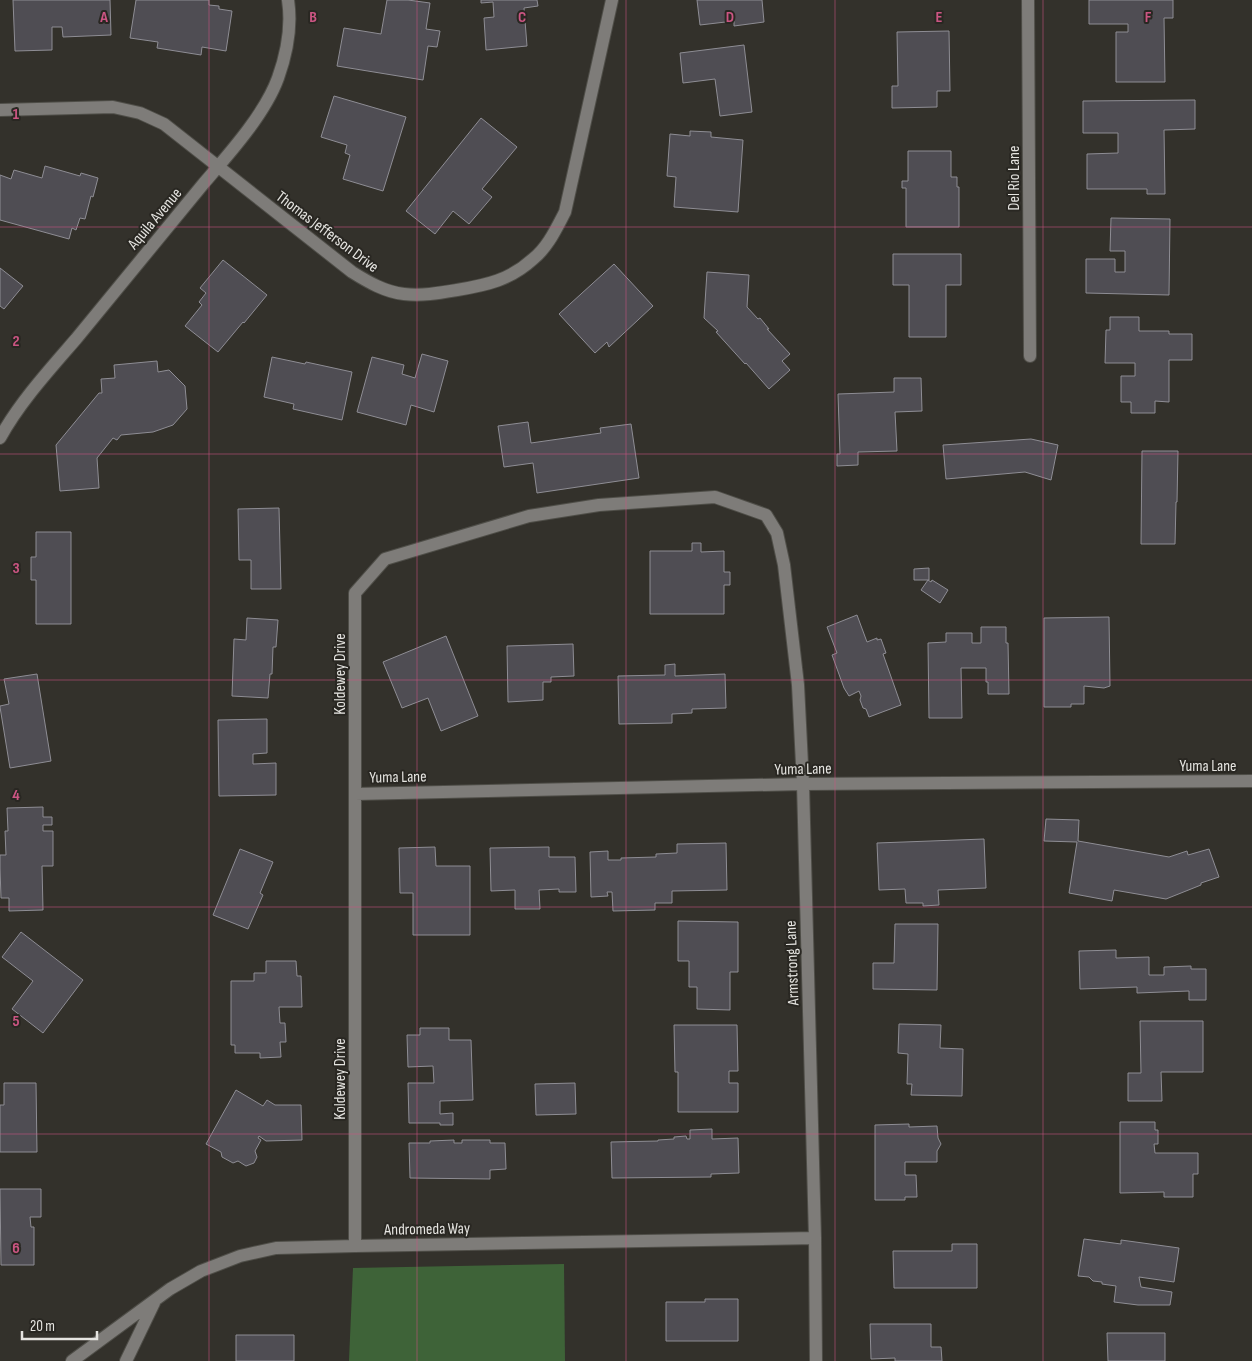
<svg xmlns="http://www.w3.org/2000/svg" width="1252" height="1361" font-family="'Sofia Sans Condensed',sans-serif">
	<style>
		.green { fill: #3e6338 }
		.building { fill: #4f4d53; stroke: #8e8d94 }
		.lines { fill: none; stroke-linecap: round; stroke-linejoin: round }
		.minor-casing { stroke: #4f4e48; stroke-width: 14 }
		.minor { stroke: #7e7c79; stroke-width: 12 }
		.grid { fill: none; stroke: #cc5583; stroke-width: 1; stroke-opacity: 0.55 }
		.labels { text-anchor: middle; stroke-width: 4; stroke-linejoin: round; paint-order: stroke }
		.street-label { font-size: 16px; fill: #e5e4e0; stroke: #292722 }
		.grid-label { font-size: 16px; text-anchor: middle; font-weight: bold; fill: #cc5583; stroke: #292722; stroke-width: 4; stroke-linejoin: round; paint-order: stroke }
	</style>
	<rect width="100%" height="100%" fill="#33312b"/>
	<path class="green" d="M564,1264L565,1361H349L353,1268Z"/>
	<path class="building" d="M13,0H110L111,35L63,37L62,27H52V50L15,51Z
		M136,0H209V5L219,6V9L232,11L226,51L202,47L201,55L157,48L158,42L130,38Z
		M387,0H408L430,3L426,29L440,31L437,47L428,46L423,80L337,66L344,28L381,34Z
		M481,0H537L538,6L524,8L527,46L486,50L484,18L494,17L493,2L481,3Z
		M697,0H762L764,22L734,26V21L700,25Z
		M1089,0H1173V18H1164L1165,82H1116V32H1128V24H1089Z
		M949,31L950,91H937V107L892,108V86H898L897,32Z
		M744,45L752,112L720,116L715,79L683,83L680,53Z
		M334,96L406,117L383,191L343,179L350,155L345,153L347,145L321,137Z
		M1195,100V129L1164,130L1165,194H1147V189H1087V154L1118,153V133H1083V101Z
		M481,118L517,147L482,189L492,197L469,224L453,211L435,234L406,211Z
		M690,131L711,132V137L743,140L738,212L674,207L676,177L667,176L670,134L690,136Z
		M908,151H951V177H957V187H959V227H906V188H902V181H908Z
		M45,166L80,176L81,173L98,178L93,197L91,196L85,219L80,218L76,230L72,228L69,239L0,220V175L11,179L14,170L42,178Z
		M1111,218L1170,219L1169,295L1086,293V259H1115V272H1125V251H1110Z
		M893,254H961V285H946V337H909V285H893Z
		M223,260L267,295L244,323L243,322L218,352L185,326L202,305L199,302L206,293L200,288Z
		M614,264L653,306L609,347L607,342L595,353L559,314Z
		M0,268L23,286L4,309L0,306Z
		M707,272L749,275L747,307L758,319L760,318L769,329H767L790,354L782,361L790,370L769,389L746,363L745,364L716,332L718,331L704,318Z
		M1110,317H1139V331H1169V334H1192V360H1169V402L1155,401V413H1131V402H1121V376H1135V363H1105L1106,330H1110Z
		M422,354L448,361L434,412L411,405L406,425L357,412L372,357L404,365L402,374L415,378Z
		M272,357L305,364L306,362L352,372L342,420L293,409L294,404L264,397Z
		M157,361L158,372L169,370L185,386L187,409L173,425L153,432L121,435L117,440L113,438L97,458L99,488L60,491L56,445L99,393H102L101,379L115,378L114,365Z
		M894,378H921L922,411L895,412L897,451L858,452V465L837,466V454H840L838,394L894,392Z
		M528,422L531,443L601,433L600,428L631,424L639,478L537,493L533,463L504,467L498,426Z
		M1031,439L1058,445L1051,480L1025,472L946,479L943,445Z
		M1142,451H1178L1177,502H1176L1175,544H1141Z
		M279,508L281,589H251V560H239L238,509Z
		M36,532H71V624H36V580H31V557H36Z
		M692,543H701V552L724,551V572H730V585H724V614H650V551H692Z
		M929,568V580H914V569Z
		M928,580L931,582L932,580L948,590L940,603L921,590Z
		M857,615L867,642L877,638V640L881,639L886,653L883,654L901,705L869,717L866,709L863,708L860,700L861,696L859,691L849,696L844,688L832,655L837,653L827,627Z
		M1109,617L1110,686L1104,688L1084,686V704H1071V707H1044V618Z
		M247,618L278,620L276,647H273L272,674H270L268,698L232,696L234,639L246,640Z
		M981,627H1006V643H1008L1009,694H988V682H986V668H961L962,718H929L928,643L946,642V633H972V643H981Z
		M446,636L478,716L441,731L428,698L402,708L383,662Z
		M573,644L574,676L551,677V682H543V700L508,702L507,646Z
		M675,664V676L725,674L726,708L692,709V713L672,714V723L619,724L618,676L665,675V665Z
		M37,674L51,761L10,768L0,707V706L9,704L4,679Z
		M267,719V753L253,754V764L276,763V795L219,796L218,720Z
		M43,807V817H52V825H43V831H53V866H42L43,910L9,911V898H1L0,868V855H6L5,831H8L7,808Z
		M1046,819L1079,820L1078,841L1169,857L1187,851L1188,855L1209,849L1219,877L1201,883V885L1166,899L1114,890L1112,901L1069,893L1077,842L1044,841Z
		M984,839L986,888L938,890L939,905L923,906V903H906L905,889L879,890L877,843Z
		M726,843L727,890L672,891V903H655V910L613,911L612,892H607L608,896L591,897L590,852L608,851V860H621V858L656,857V854L677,853V844Z
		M435,847L436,866H470V935H413V893H400L399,848Z
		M549,847V857H575L576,892H559V889L539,890L540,909H515V890L491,891L490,848Z
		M240,849L273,862L260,893L263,895L248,929L213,915Z
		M678,921L738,922V972H730V1010L697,1009V987H689V961H678Z
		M895,924H938L937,990L873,989V963H894Z
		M21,932L83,980L43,1033L12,1009L33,981L2,957Z
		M1116,950V958L1149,957V975H1164V967L1191,966V969H1206V1000H1189V991L1137,993V987L1080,989L1079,951Z
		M266,961H296L297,976H301L302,1007H279L280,1023H285L286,1042H280L281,1057L260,1058V1053H235V1045H231V981H254V973H266Z
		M1140,1021H1203V1072H1161L1162,1101H1128V1073H1141Z
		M899,1024L941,1025L940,1048L963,1049L962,1096L911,1095L912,1084H907L908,1054L898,1053Z
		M674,1025H737L738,1071H729V1083H738V1112H678V1072H675Z
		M420,1028H449V1040H471L473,1100L440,1101V1114L453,1113V1125H440V1123H409L408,1083H434L433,1066L408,1067L407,1035H420Z
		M4,1083H36L37,1152H0V1105H4Z
		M575,1083L576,1114L536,1115L535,1084Z
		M236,1090L263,1106L267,1100L275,1105H301L302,1140L266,1141L259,1136L258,1138L261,1140L255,1151L257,1157L254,1163L246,1166L238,1161L233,1163L222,1157L221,1152L206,1144Z
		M1120,1122H1155V1130H1158V1144H1154L1155,1153H1198V1174H1193V1197H1164V1192L1120,1193Z
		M909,1124V1127L937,1126L938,1138L941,1144L937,1151V1162H905V1175H916L917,1197H905V1200H875V1125Z
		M712,1129V1139L738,1138L739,1173L711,1174V1177L612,1178L611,1142L658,1141V1140L674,1139V1137L686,1136L687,1139H690V1130Z
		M454,1140V1143H462V1140H490V1143H505L506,1169L490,1170V1179L410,1178L409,1143H430V1141Z
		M0,1189H41V1217H30L31,1227H34V1265H1Z
		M1084,1239L1121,1244V1240L1179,1248L1174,1282L1139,1277L1141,1287L1172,1292L1170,1305H1138L1114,1302L1116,1286L1102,1284V1282L1093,1281L1089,1277L1078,1276Z
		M952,1244H977V1288H894L893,1251H952Z
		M705,1299H738V1341H666V1302H705Z
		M870,1324H931V1347H941L942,1361H895V1358L871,1359Z
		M1107,1333H1165V1361H1108Z
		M236,1335H294V1361H236Z"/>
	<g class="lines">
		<g class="minor-casing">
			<path id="minor" d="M1028,0L1030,356
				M0,110L113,107L140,113L164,124L352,272C368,282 385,292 404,294C422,296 439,293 457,290C487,285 510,280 533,259C548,247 556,229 565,212L612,0
				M0,438C19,403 50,369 76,339C119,287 161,235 204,183C229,154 265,114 278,78C287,53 292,26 288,0
				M355,794L803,784L1252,781
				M355,1246V593L385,559L529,516L599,505L715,497L766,515L777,533L784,565L798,685L803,784L815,1238L816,1361
				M72,1361L170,1289L201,1271L240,1256L276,1248L355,1246L815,1238
				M126,1361L154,1303"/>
		</g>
		<use href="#minor" class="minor"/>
	</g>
	<path class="grid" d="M209,0V1361M417,0V1361M626,0V1361M835,0V1361M1043,0V1361M0,227H1252M0,454H1252M0,680H1252M0,907H1252M0,1134H1252"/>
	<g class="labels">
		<g class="street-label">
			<text transform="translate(1013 178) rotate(-90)" y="6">Del Rio Lane</text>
			<text transform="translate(154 218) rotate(-50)" y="6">Aquila Avenue</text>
			<text transform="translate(328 231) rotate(37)" y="6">Thomas Jefferson Drive</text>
			<text transform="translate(339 674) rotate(-90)" y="6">Koldewey Drive</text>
			<text x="1208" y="771">Yuma Lane</text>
			<text transform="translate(803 768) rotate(-1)" y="6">Yuma Lane</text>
			<text transform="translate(398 776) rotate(-1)" y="6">Yuma Lane</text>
			<text transform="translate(791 963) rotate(-92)" y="6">Armstrong Lane</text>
			<text transform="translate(339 1079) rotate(-90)" y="6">Koldewey Drive</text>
			<text transform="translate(427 1228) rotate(-1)" y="6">Andromeda Way</text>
		</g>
	</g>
	<g class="grid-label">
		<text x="104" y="22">A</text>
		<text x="313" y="22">B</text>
		<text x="522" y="22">C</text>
		<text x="730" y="22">D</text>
		<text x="939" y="22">E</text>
		<text x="1148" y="22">F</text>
		<text x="16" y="119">1</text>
		<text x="16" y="346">2</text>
		<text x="16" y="573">3</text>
		<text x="16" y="800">4</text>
		<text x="16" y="1026">5</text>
		<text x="16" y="1253">6</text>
	</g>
	<path d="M22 1331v8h75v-8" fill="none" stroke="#e5e4e0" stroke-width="2.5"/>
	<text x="30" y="1331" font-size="15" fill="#e5e4e0" stroke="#292722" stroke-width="4" paint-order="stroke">20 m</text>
</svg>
